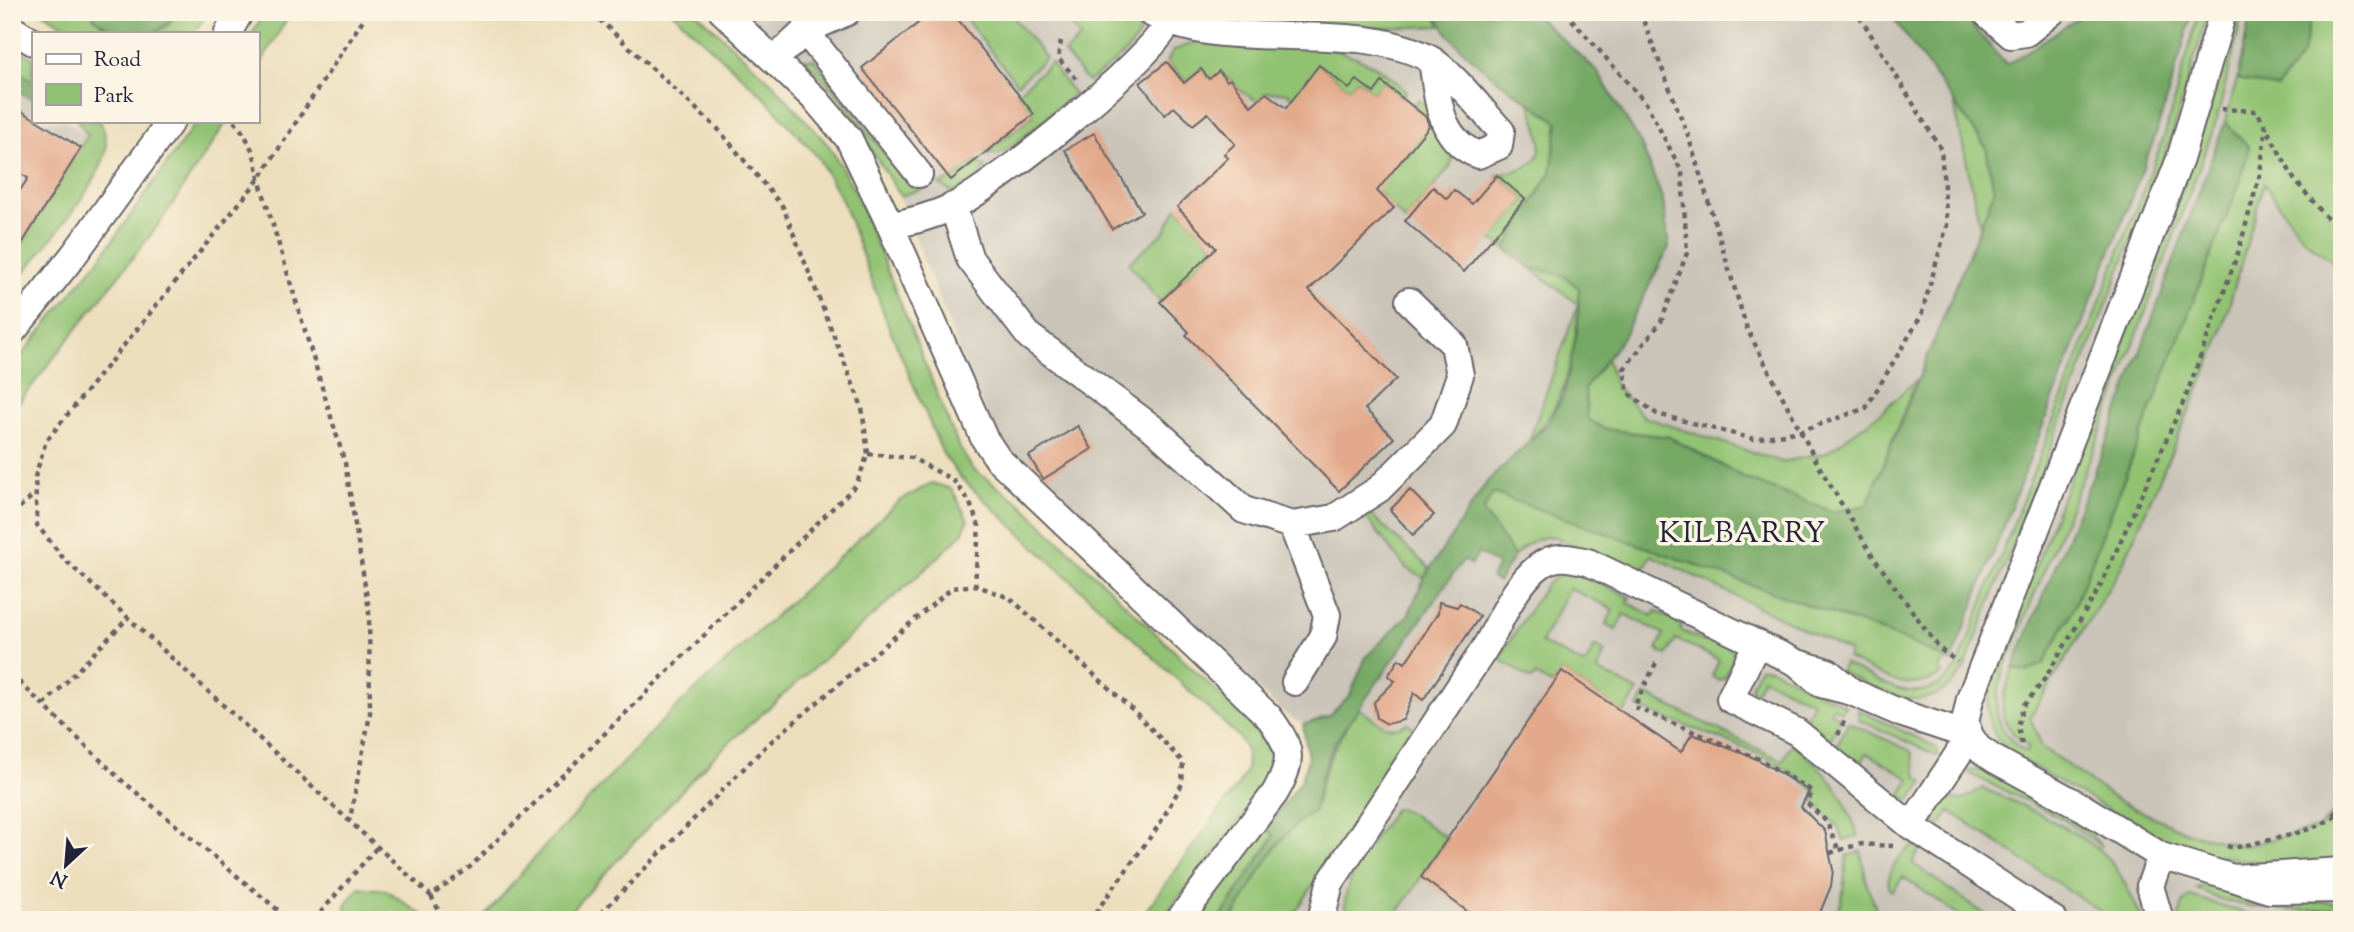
<svg xmlns="http://www.w3.org/2000/svg" width="2354" height="932" font-family="'Sorts Mill Goudy',serif">
	<style>
		.industrial { fill: #c9c3b8 }
		.green { fill: #91c272; stroke: #5a7256; stroke-width: 2 }
		.forest { fill: #74a864; stroke: #4b6550; stroke-width: 2 }
		.building { fill: #e2a98b }
		.lines { fill: none; stroke-linecap: round; stroke-linejoin: round }
		.minor-casing { stroke: #696468; stroke-width: 30 }
		.path { stroke: #696468; stroke-width: 4.5; stroke-dasharray: 5 5; stroke-linecap: butt }
		.minor { stroke: #fff; stroke-width: 26 }
		.labels { text-anchor: middle; stroke-width: 7; stroke-linejoin: round; paint-order: stroke }
		.quarter-label { font-size: 30px; letter-spacing: 2px; fill: #22223b; stroke: #fcf5e5 }
	</style>
	<rect width="100%" height="100%" fill="#fcf5e5"/>
	<filter id="ink" filterUnits="userSpaceOnUse"><feTurbulence type="fractalNoise" baseFrequency=".0143" numOctaves="2"/><feDisplacementMap in="SourceGraphic" scale="14" xChannelSelector="R" yChannelSelector="G"/><feConvolveMatrix kernelMatrix="1 2 1 2 8 2 1 2 1" color-interpolation-filters="sRGB"/></filter>
	<filter id="wash" filterUnits="userSpaceOnUse"><feTurbulence type="fractalNoise" baseFrequency=".00686" numOctaves="4" result="noise"/><feDisplacementMap in="SourceGraphic" scale="28" xChannelSelector="R" yChannelSelector="G"/><feGaussianBlur stdDeviation="1.57" result="paint"/><feColorMatrix in="noise" values="0 0 0 0 0 0 0 0 0 0 0 0 0 0 0 0 0 1.4 0 .05"/><feComposite in="paint" operator="in"/></filter>
	<g filter="url(#wash)">
		<rect width="100%" height="100%" fill="#ecdebc"/>
		<path class="industrial" d="M745,12H2342V920H1219L1334,744L1281,711L1013,455L994,427L975,392L895,185L839,96L804,59L767,33Z
			M12,87L33,100V121H66L88,135L12,260Z"/>
		<path class="green" d="M42,12H94L93,17L109,31L129,33H76Z
			M176,12H208L194,33H153L169,25Z
			M265,12H291L257,70V33H252Z
			M672,12H696L773,84L830,147L856,193L958,445L972,468L1020,503L1239,713C1251,726 1271,743 1270,762C1269,793 1183,891 1160,920H1139L1238,785L1246,771L1247,753L1239,737L961,478L943,454L888,325L842,200L817,156L762,95Z
			M960,12H1009L1046,58L1017,84Z
			M1059,12H1133L1144,19C1140,48 1110,65 1088,82L1064,53L1081,38Z
			M1171,12H1434L1441,26L1387,28L1215,24Z
			M2199,12H2208L2171,139L1964,669C1929,722 1886,693 1840,672L1844,663C1885,684 1924,713 1958,666L2164,137Z
			M2236,12H2243L2217,119L2099,437L2005,666C1993,703 1990,729 2026,752L2029,747C1993,721 2000,706 2013,668L2027,672L2044,663L2073,610L2240,181L2249,147L2225,122L2237,79L2277,87L2303,53L2311,12H2342V269L2304,239L2264,184L2218,344L2121,568L2030,717L2042,747L2118,801L2189,833L2245,846L2318,828L2342,804V860L2288,867L2195,852L2158,838L2014,756C1981,727 1984,703 1997,665L2174,211L2221,75Z
			M1204,38C1274,39 1355,37 1406,91L1402,97L1383,82L1374,93L1357,80L1349,89L1319,65L1374,148L1397,166L1432,122L1413,106L1418,100L1430,108L1454,153L1450,167L1405,221L1356,168L1333,130L1286,92L1266,93L1257,101L1238,89L1230,79H1209L1201,69L1186,81L1167,62L1173,51Z
			M12,45L33,58V81L12,68Z
			M804,59H814L902,178L911,180L922,189L900,196L839,97Z
			M1051,63L1074,94L1028,134L998,155L986,153L1034,115L1017,93Z
			M1530,103L1558,122L1551,172L1505,249L1491,239L1525,199L1497,175C1551,165 1545,149 1530,103Z
			M1954,103L1986,147L1994,192L1980,225Z
			M77,121H100C104,129 106,139 106,147C105,181 34,259 12,287V260L88,135Z
			M197,121H227L157,227L12,411V367L101,257Z
			M975,161L986,168L975,180L953,193L939,184L951,180Z
			M1177,207L1216,248L1160,302L1129,263L1165,231Z
			M1529,267L1562,275L1579,287C1577,344 1571,401 1529,441L1578,304Z
			M1607,358L1615,385L1644,417L1782,462L1826,453L1878,415L1916,380L1867,505L1833,512L1747,479L1669,437L1604,429L1587,418L1585,388Z
			M932,483L952,489L968,520L962,534L930,565L712,758L562,920H482L535,857L659,724L899,501Z
			M1493,493L1898,637L1947,659L1938,669L1942,674C1910,697 1877,674 1847,658L1849,651L1651,555L1641,575L1553,536C1535,538 1526,544 1514,556L1482,511Z
			M1369,513L1430,569L1424,578L1406,568L1363,514Z
			M1581,574L1630,597L1628,603L1653,616L1656,611L1683,624L1680,630L1706,642L1709,637L1732,649L1735,655L1725,677L1719,680L1712,676L1719,660L1676,639L1667,655L1657,650L1664,634L1624,614L1616,630L1606,625L1613,609L1569,588L1541,643L1585,665L1595,646L1605,652L1597,670L1638,691L1624,713L1562,671L1552,685L1536,675L1532,680L1499,658L1545,586L1559,575Z
			M1760,667L1772,669L1845,705L1842,712L1833,707L1830,712L1841,718L1829,743L1804,721L1813,702L1763,678L1755,694L1752,692L1751,685Z
			M1645,694L1783,761L1792,743C1828,772 1844,792 1858,836L1843,840L1838,827L1813,801L1817,792C1768,748 1697,733 1638,707Z
			M1359,708C1374,719 1389,736 1407,723L1417,730L1290,920H1232C1255,882 1275,834 1314,811C1323,768 1335,743 1359,708Z
			M1858,710L1928,743L1936,748L1938,756L1859,720Z
			M1848,722L1911,751L1917,776L1924,782L1910,800L1899,797L1910,779L1867,753L1856,771L1835,750Z
			M1971,769C2009,773 2079,817 2102,847L2063,819L1970,774L1968,770Z
			M1982,788C2016,802 2090,835 2112,863C2125,879 2133,902 2143,920H2113L1950,811L1939,827L1935,823L1934,810L1944,797L1962,800Z
			M1395,808L1408,812L1447,838L1393,920H1350C1329,893 1380,832 1395,808Z
			M1267,828L1274,836L1219,920H1194Z
			M1916,845L1922,847L1912,863L1993,920H1966L1903,877L1893,891L1890,889C1883,877 1903,848 1916,845Z
			M1861,851L1867,885L1877,911L1872,920H1833L1842,901L1847,856Z
			M2204,886C2239,895 2273,903 2309,903C2320,902 2332,900 2342,906C2311,916 2223,909 2197,888Z
			M359,887L386,890L430,920H344L347,902Z
			M2190,896L2252,915L2291,918L2336,916V920H2178L2183,904Z"/>
		<path class="forest" d="M94,12H176C157,44 118,39 93,17Z
			M1434,12H1532L1597,71L1641,144L1663,200L1669,247L1623,337L1585,388L1587,418L1604,429L1669,437L1747,479L1833,512L1867,505L1994,192L1986,147L1889,12H1961L2006,65L2087,12H2193L2156,134L1951,662L1898,637L1493,493L1483,511L1514,556L1498,582L1491,578L1498,565L1479,553L1471,564L1463,560L1334,744L1321,777L1314,811C1275,834 1255,882 1232,920H1219L1274,836L1267,828L1301,780L1308,759L1303,725L1329,716L1350,695L1366,657L1409,614L1424,578L1487,482L1548,424L1564,394L1578,327L1579,288L1562,275L1529,267L1505,249L1551,172L1558,122C1514,91 1460,60 1434,12Z
			M2251,12H2311L2303,53L2277,88L2237,79Z
			M12,68L33,81V100L12,87Z
			M2225,122L2249,147L2240,181L2073,610L2044,663L2027,672L2013,668L2108,439Z"/>
		<g id="blocks">
			<path class="building" d="M932,12H952L1034,114L951,180L862,68Z
				M1167,62L1184,83L1201,69L1209,79L1219,71L1227,81L1230,79L1251,106L1266,93L1286,108L1319,65L1349,89L1357,80L1374,93L1382,82L1426,117L1429,126L1377,191L1394,208L1309,290L1396,379L1365,409L1394,438L1339,491L1186,335L1189,332L1160,302L1216,248L1177,207L1228,158L1224,154L1235,144L1208,113L1193,125L1174,107L1165,115L1140,83Z
				M12,105L81,148L12,260V203L28,178L12,169Z
				M1094,133L1142,212L1112,229L1065,150Z
				M1497,175L1525,199L1464,272L1405,221L1433,187L1447,199L1454,190L1472,204Z
				M1078,426L1092,449L1043,479L1029,456Z
				M1410,490L1434,515L1413,535L1390,510Z
				M1439,602L1457,607L1460,603L1480,616L1423,700L1414,693L1403,720L1387,724L1377,718L1374,702L1395,681L1388,676L1399,659L1405,663L1438,613Z
				M1562,671L1681,752L1692,734L1757,759L1809,791L1801,807L1825,831L1833,870L1831,886L1817,920H1479L1421,877Z"/>
		</g>
	</g>
	<g filter="url(#ink)">
		<use href="#blocks" fill-opacity="0" stroke="#696468" stroke-width="2"/>
		<g class="lines">
			<g class="minor-casing">
				<path id="minor" d="M723,12L816,100L849,139L890,225L984,438L998,459L1269,717C1292,748 1294,759 1275,793L1179,920
					M1149,12C1228,57 1347,15 1430,59C1450,70 1484,113 1501,131L1499,146L1478,155C1438,139 1438,98 1432,60
					M1985,12L2011,35L2026,33L2052,12
					M2223,12L2180,159L1970,699L1965,723L1970,736L1978,748L1994,759L2082,807L2161,856L2233,878
					M12,29L33,42
					M805,31L919,174
					M228,33L240,12
					M774,60L805,31L847,12
					M953,206L970,259L1029,336L1155,430L1244,510L1292,525L1334,518L1379,489L1443,425L1460,375L1454,345L1409,301
					M890,225C912,222 932,216 952,207C994,187 1149,62 1168,23
					M12,332L73,256L171,121
					M1292,525L1327,615L1323,637L1295,682
					M1757,643L1730,699L1797,732L1911,826L2054,920
					M1797,663L1828,672L1852,692L1821,684Z
					M1852,692L1903,714L1970,736L1911,826
					M2342,871L2233,878L2269,890L2342,889
					M1321,920L1330,883C1381,806 1432,729 1483,651C1501,623 1511,589 1538,567C1554,554 1568,557 1588,562L1797,663
					M2160,920L2150,886L2161,856"/>
			</g>
			<path class="path" d="M368,12L259,179L46,441L35,477L37,525L64,559L431,896L470,867L856,485L868,454L862,407L783,207L718,129L591,12
				M1565,12L1646,103L1682,172L1687,253L1661,322L1624,369L1628,393L1657,414L1754,439L1801,431L1866,408L1921,316L1947,225L1941,149L1857,12
				M1640,12L1689,138L1747,329L1820,468L1874,558L1939,648L1957,662
				M1061,41L1058,58L1079,82
				M2221,109L2257,111L2294,179L2342,236
				M234,121C249,138 256,156 259,179L345,463L369,610L370,714L350,819
				M868,454L912,458L953,480L969,501L979,526L975,585
				M12,514L35,494
				M1656,663L1634,707L1759,759L1809,789L1812,792L1807,803L1827,822L1839,851
				M12,675L119,778L290,920
				M44,705L128,618
				M1838,735L1846,717
				M2022,744L2018,727L2023,706L2042,683L2099,589L2186,396L2238,253L2260,174L2266,126
				M2334,815L2342,800
				M2227,846L2234,848C2269,839 2313,834 2342,812
				M1830,853L1860,844L1893,846
				M431,896L444,920
				M314,920L378,846
				M594,920L766,746L952,588L975,585L1010,598L1133,710L1183,762L1182,784L1159,825L1090,920"/>
			<use href="#minor" class="minor"/>
		</g>
	</g>
	<g class="labels">
		<g class="quarter-label">
			<text x="1743" y="542">KILBARRY</text>
		</g>
	</g>
	<rect width="2354" height="932" fill="none" stroke="#fcf5e5" stroke-width="42"/>
	<rect x="32" y="32" width="228" height="91" fill="#fcf5e5" stroke="#a5a1a1" stroke-width="2"/>
	<rect x="46" y="54" width="35" height="10" fill="#ffffff" stroke="#a5a1a1" stroke-width="2"/>
	<text x="94" y="66" font-size="21" fill="#22223b">Road</text>
	<rect x="46" y="84" width="35" height="21" fill="#91c272" stroke="#a5a1a1" stroke-width="2"/>
	<text x="94" y="102" font-size="21" fill="#22223b">Park</text>
	<g transform="translate(66 865) rotate(206)" stroke="#fcf5e5" stroke-width="5" paint-order="stroke">
	<path d="M0-5L12 26L0 18L-12 26Z" fill="#22223b"/>
	<text y="-10" font-size="19" font-weight="bold" text-anchor="middle" fill="#22223b">N</text>
	</g>
</svg>
